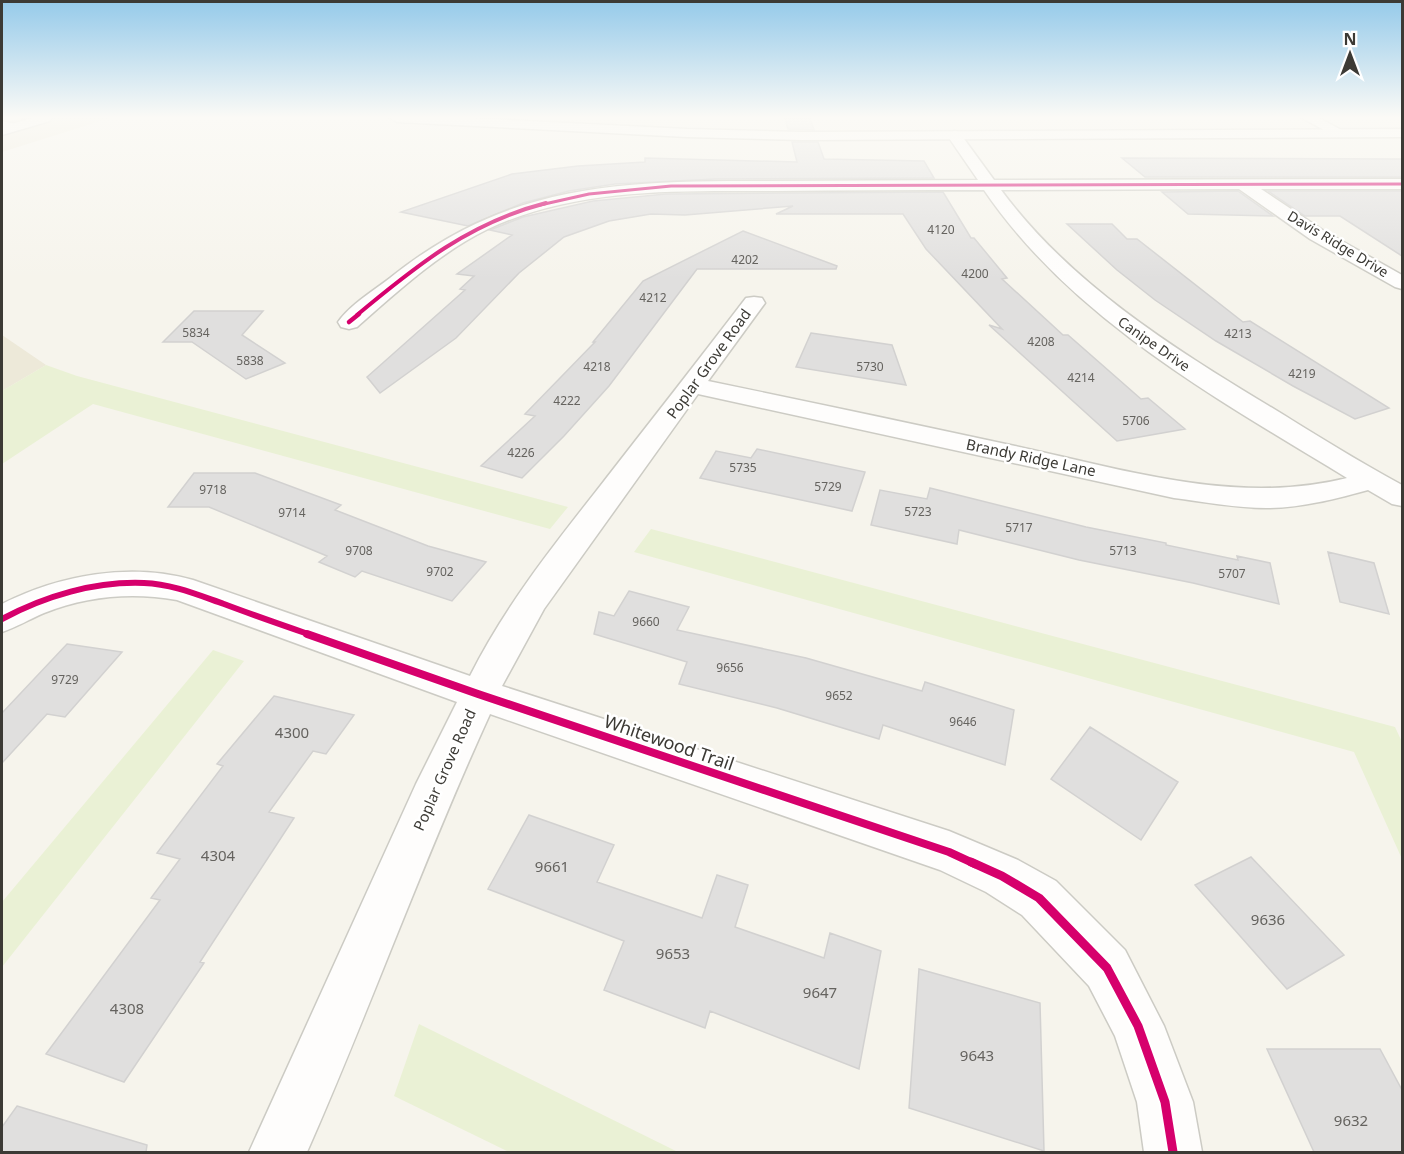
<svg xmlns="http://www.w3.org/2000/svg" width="1404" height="1154" font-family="'Noto Sans',sans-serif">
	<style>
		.built { fill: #ede9d9 }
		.green { fill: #eaf1d5 }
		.building { fill: #e0dfde; stroke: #d2d1d0; stroke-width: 1.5 }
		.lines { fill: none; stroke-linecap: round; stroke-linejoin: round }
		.service-casing { stroke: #cccbc4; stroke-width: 3 }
		.minor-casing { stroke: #cccbc4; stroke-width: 3 }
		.secondary-casing { stroke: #cccbc4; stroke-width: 3 }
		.service { fill: #fefdfc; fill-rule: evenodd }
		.minor { fill: #fefdfc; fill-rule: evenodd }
		.secondary { fill: #fefdfc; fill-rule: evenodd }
		.cycleway-far5-casing { stroke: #fff; stroke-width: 4.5 }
		.cycleway-far4-casing { stroke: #fff; stroke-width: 6 }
		.cycleway-far3-casing { stroke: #fff; stroke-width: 8 }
		.cycleway-far2-casing { stroke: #fff; stroke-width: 10 }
		.cycleway-far1-casing { stroke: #fff; stroke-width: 11 }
		.cycleway-casing { stroke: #fff; stroke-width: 13 }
		.cycleway-far5 { stroke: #d6006c; stroke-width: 3 }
		.cycleway-far4 { stroke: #d6006c; stroke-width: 4 }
		.cycleway-far3 { stroke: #d6006c; stroke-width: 4.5 }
		.cycleway-far2 { stroke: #d6006c; stroke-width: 6 }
		.cycleway-far1 { stroke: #d6006c; stroke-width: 8 }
		.cycleway { stroke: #d6006c; stroke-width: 9 }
		.labels { text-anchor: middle; stroke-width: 5; stroke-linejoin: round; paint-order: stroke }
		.number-label { font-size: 12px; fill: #65635f }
		.far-street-label { font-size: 14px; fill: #3c3a35; stroke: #fff }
		.street-label { font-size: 15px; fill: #3c3a35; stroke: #fff }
		.near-number-label { font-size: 15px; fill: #65635f }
		.near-street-label { font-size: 18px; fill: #3c3a35; stroke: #fff }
	</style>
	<rect width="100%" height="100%" fill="#f6f4ec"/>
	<path class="built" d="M20,118H110L2,152V124Z
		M2,335L46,365L2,391Z"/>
	<path class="green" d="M46,365L77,376L568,507L550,529L93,404L2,464V391Z
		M651,529L1395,727L1402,742V859L1354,752L634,552Z
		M213,650L244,661L2,967V902Z
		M419,1024L678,1152H509L394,1096Z"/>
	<path class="building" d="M785,118H810L814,130L788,129Z
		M792,142H818L824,159L924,161L934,178L715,179L615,184L569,191L523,203L468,226L401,212L512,174L578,166L645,162V158L797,162Z
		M1122,158L1402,159V177H1145Z
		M1238,191L1273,216L1188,214L1162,192Z
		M1268,191H1402V256L1340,216H1305Z
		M943,192L971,238H974L1007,278L1002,279L1063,335H1068L1141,399L1148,398L1185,429L1117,441L989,325L1002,329L926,249L903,214H776L793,206L685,215L651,214L609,221L564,237L519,273L456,338L380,393L367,377L465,290L460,289L474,276L457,274L512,235L490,230L523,217L593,201L666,194Z
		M1067,224H1112L1127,239H1137L1243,322L1250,321L1389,408L1355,419L1293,386L1216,341L1155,300L1117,270Z
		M743,231L837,266L836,269H697L609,386L564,436L522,478L481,466L535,416L525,414L595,342H593L643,281Z
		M194,311H263L242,335L285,363L246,379L192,342H163Z
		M811,333L892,345L906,385L796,367Z
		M757,449L865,472L852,511L700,478L716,451L751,458Z
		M194,473H255L341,505L335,510L428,546L486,562L452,601L362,571L355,577L319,562L327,556L209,507H168Z
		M930,488L1086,527L1166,543V545L1238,560L1237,556L1270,563L1279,604L1193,583L1079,560L959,530L957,544L871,525L880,490L927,499Z
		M1328,552L1374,563L1389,614L1340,602Z
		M629,591L689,607L677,630L806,658L922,691L925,682L1014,710L1005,765L883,725L879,739L777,708L679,684L687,662L594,634L599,612L614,616Z
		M67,644L122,652L65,717L47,714L2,763V713Z
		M274,696L354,715L326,754L313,751L269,812L294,818L200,962L204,963L124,1082L46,1054L160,900L151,898L180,859L157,853L223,766L217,764Z
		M1090,727L1178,782L1141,840L1051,779Z
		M529,815L614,845L597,882L702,918L717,875L748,885L735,927L824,958L830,933L881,951L859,1069L710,1011L705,1028L604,990L624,941L488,889Z
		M1251,857L1344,955L1287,989L1195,885Z
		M919,969L1040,1003L1044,1151L909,1108Z
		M1267,1049H1380L1402,1090V1152H1314Z
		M17,1106L147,1145L146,1152H2V1127Z"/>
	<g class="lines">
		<g class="service-casing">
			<path id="service" d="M2,121L20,125L21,127L17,130L2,126Z"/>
		</g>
		<g class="minor-casing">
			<path id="minor" d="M32,118H52L50,121L2,135V127Z
				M1302,118H1319L1347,133L1345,136H1335Z
				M954,131L959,132L994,180L1402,179V189H1261L1324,231L1402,275V289L1395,287L1310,239L1239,189L1001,190C1071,284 1170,346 1269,406C1313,433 1357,461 1402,485V506L1392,504L1368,490C1335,499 1301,508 1267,508C1236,508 1205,502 1174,498L698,394L544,609L502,686L949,831L1018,860L1056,881L1125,950L1164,1026L1193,1102L1202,1152H1144L1137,1102L1115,1036L1089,986L1022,915L986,892L940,870L490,714C424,858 371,1007 307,1152H249L416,784L457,702L177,600C132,592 87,596 44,613C30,619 17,627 2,632V604C59,575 130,562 193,580L470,676C505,606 553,546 601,485C649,423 698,361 746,298L754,297L762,298L765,303L708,381C810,402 913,424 1015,446C1123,469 1236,506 1347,478C1216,398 1072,319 984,190C914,190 845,190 775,191C679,191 577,187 488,229C439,253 398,291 357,327L349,329L341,327L338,322C350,305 373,291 390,278C509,182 622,181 768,181C838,181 908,180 978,180L947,135Z"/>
		</g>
		<g class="secondary-casing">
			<path id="secondary" d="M390,118H470L687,129L802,132L1402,129V137L802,140L687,137L397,122Z"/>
		</g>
		<use href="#service" class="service"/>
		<use href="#minor" class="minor"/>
		<use href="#secondary" class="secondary"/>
		<g class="cycleway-far5-casing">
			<path id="cycleway-far5" d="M540,205L589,194L671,186L1402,184"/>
		</g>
		<g class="cycleway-far4-casing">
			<path id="cycleway-far4" d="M357,315C417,265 469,223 546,203"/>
		</g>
		<g class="cycleway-far3-casing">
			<path id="cycleway-far3" d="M349,322L359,314"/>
		</g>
		<g class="cycleway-far2-casing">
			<path id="cycleway-far2" d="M2,619C45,596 95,581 144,583C172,584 198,595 224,604C253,615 282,625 311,635"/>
		</g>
		<g class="cycleway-far1-casing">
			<path id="cycleway-far1" d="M307,634L478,694L949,852L975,864"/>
		</g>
		<g class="cycleway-casing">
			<path id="cycleway" d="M971,862L1002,876L1039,898L1107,968L1138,1026L1165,1102L1173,1152"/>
		</g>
		<use href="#cycleway-far5" class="cycleway-far5"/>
		<use href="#cycleway-far4" class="cycleway-far4"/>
		<use href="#cycleway-far3" class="cycleway-far3"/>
		<use href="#cycleway-far2" class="cycleway-far2"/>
		<use href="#cycleway-far1" class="cycleway-far1"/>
		<use href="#cycleway" class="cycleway"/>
	</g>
	<linearGradient id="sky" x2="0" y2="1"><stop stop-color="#95caea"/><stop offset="0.42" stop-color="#fbfaf6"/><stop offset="1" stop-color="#fbfaf6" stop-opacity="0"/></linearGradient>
	<rect width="1404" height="279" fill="url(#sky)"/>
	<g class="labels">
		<g class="number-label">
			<text x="941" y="234">4120</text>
			<text x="745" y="264">4202</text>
			<text x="975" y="278">4200</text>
			<text x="653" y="302">4212</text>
			<text x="196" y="337">5834</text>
			<text x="1238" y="338">4213</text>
			<text x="1041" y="346">4208</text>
			<text x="250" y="365">5838</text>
			<text x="597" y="371">4218</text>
			<text x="870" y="371">5730</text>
			<text x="1302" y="378">4219</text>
			<text x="1081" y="382">4214</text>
			<text x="567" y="405">4222</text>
			<text x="1136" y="425">5706</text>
			<text x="521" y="457">4226</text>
			<text x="743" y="472">5735</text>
			<text x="828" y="491">5729</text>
			<text x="213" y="494">9718</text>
			<text x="918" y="516">5723</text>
			<text x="292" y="517">9714</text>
			<text x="1019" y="532">5717</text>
			<text x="359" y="555">9708</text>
			<text x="1123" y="555">5713</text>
			<text x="440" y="576">9702</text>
			<text x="1232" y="578">5707</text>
			<text x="646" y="626">9660</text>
			<text x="730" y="672">9656</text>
			<text x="65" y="684">9729</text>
			<text x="839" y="700">9652</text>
			<text x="963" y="726">9646</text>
		</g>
		<g class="far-street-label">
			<text transform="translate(1338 244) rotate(31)" y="5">Davis Ridge Drive</text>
			<text transform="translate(1154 344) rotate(35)" y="5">Canipe Drive</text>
		</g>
		<g class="street-label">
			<text transform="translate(709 364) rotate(-54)" y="5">Poplar Grove Road</text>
			<text transform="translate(1031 458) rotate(12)" y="5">Brandy Ridge Lane</text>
			<text transform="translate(445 770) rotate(-66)" y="5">Poplar Grove Road</text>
		</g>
		<g class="near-number-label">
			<text x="292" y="738">4300</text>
			<text x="218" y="861">4304</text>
			<text x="552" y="872">9661</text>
			<text x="1268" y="925">9636</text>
			<text x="673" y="959">9653</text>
			<text x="820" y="998">9647</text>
			<text x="127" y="1014">4308</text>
			<text x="977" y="1061">9643</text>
			<text x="1351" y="1126">9632</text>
		</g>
		<g class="near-street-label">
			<text transform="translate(669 743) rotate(19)" y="6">Whitewood Trail</text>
		</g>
	</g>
	<rect width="1404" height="1154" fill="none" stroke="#3c3a35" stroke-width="6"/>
	<g transform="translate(1350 54)" stroke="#ffffff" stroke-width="4.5" paint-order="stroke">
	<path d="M0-4.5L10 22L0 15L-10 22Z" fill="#3c3a35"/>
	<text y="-9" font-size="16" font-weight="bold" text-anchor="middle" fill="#3c3a35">N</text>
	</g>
</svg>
